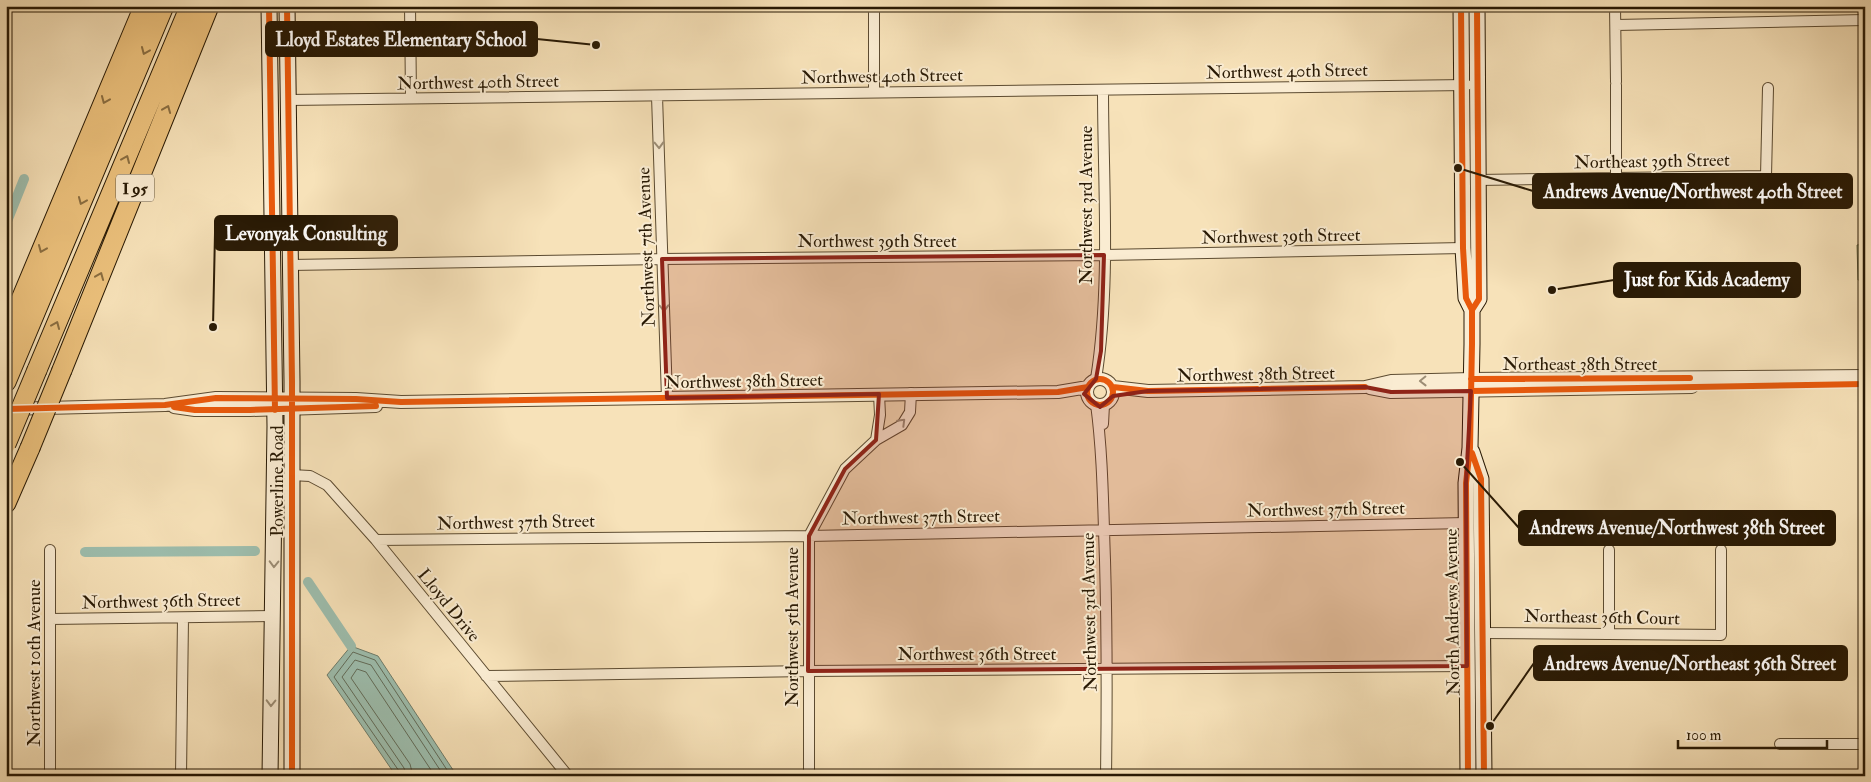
<svg xmlns="http://www.w3.org/2000/svg" width="1871" height="782" font-family="'IM FELL Double Pica',serif">
	<style>
		.garden { fill: #b6c494; stroke: #6f6e4c }
		.water { fill: #9dbeae; stroke: #6e7c6a }
		.lines { fill: none; stroke-linecap: round; stroke-linejoin: round }
		.shore { stroke: #626c59; stroke-width: 1 }
		.canal { stroke: #9dbeae; stroke-width: 10 }
		.minor-casing { stroke: #5c4b31; stroke-width: 12 }
		.tertiary-casing { stroke: #5c4b31; stroke-width: 14 }
		.secondary-casing { stroke: #281904; stroke-width: 17 }
		.motorway-casing { stroke: #281904; stroke-width: 21 }
		.minor { stroke: #faecd2; stroke-width: 10 }
		.tertiary { stroke: #faecd2; stroke-width: 12 }
		.secondary { stroke: #faecd2; stroke-width: 15 }
		.motorway { stroke: #ecc17c; stroke-width: 19 }
		.motorway-bridge-casing { stroke: #281904; stroke-width: 21; stroke-linecap: butt }
		.motorway-bridge { stroke: #ecc17c; stroke-width: 19 }
		.cycleway-casing { stroke: #faecd2; stroke-width: 9 }
		.cycleway { stroke: #e8590c; stroke-width: 6 }
		.oneway { stroke: #8a6d40 }
		.oneway2 { stroke: #9c8d75 }
		.marked { fill: #8f2418; fill-opacity: 0.2; stroke: #8f2418; stroke-width: 4; stroke-linejoin: round }
		.labels { text-anchor: middle; stroke-width: 4; stroke-linejoin: round; paint-order: stroke }
		.shield { fill: #faecd2; stroke: #675842; stroke-width: 1 }
		.shield-label { font-size: 16px; font-weight: bold; fill: #281904 }
		.street-label { font-size: 18px; fill: #281904; stroke: #faecd2 }
		.leader { fill: none; stroke: #281904; stroke-width: 2 }
		.callout-dot { fill: #281904; stroke: #faecd2; stroke-width: 2 }
		.callout { fill: #281904; stroke: #281904; stroke-width: 2 }
		.callout-label { font-size: 19px; text-anchor: middle; font-weight: bold; fill: #fff }
	</style>
	<rect width="100%" height="100%" fill="#f7e2b9"/>
	<filter id="stains"><feTurbulence type="fractalNoise" baseFrequency=".004" numOctaves="4"/><feColorMatrix values="0 0 0 0 .2 0 0 0 0 .09 0 0 0 0 .02 0 0 0 .5 -.17"/></filter>
	<radialGradient id="worn" r=".72"><stop offset=".6" stop-color="#630" stop-opacity="0"/><stop offset="1" stop-color="#630" stop-opacity=".3"/></radialGradient>
	<path class="garden" d="M1865,244V280H1858L1857,245Z"/>
	<path class="water" d="M351,646L378,656L457,776H396L327,675Z"/>
	<g class="lines">
		<path class="shore" d="M400,776L399,771L334,677L353,652L375,660L451,776
			M406,776L404,768L342,677L355,660L371,665L444,776
			M413,776L410,764L351,678L357,669L366,672L435,776"/>
		<path class="canal" d="M6,224L24,179
			M85,552L255,551
			M308,582L351,646"/>
		<g class="minor-casing">
			<path id="minor" d="M410,6L411,98
				M874,6V91
				M1615,6L1616,82
				M1616,25L1865,20
				M1616,85V178
				M657,96L667,398
				M288,100L1467,85
				M1479,180L1766,176L1768,88
				M290,265L662,259L1104,255L1463,248
				M1096,379C1111,284 1103,185 1103,90
				M1096,404C1103,456 1103,508 1105,560C1107,632 1107,704 1106,776
				M1103,424L1104,405
				M876,440L880,415L879,394
				M291,475L310,476L327,485L376,540L568,776
				M376,540L809,536L1466,523
				M50,550V776
				M1609,550V634
				M50,619L273,616
				M1482,633L1721,635V550
				M486,676L808,671L1467,666
				M1780,744H1865
				M181,776L183,618
				M809,776V536L845,469L876,440L902,425L910,412L911,393"/>
		</g>
		<g class="tertiary-casing">
			<path id="tertiary" d="M1087 392a13 13 0 1 1 26 0a13 13 0 1 1-26 0Z
				M1113,387L1148,391L1365,387L1391,381L1471,379L1865,376
				M1370,388L1391,392L1692,387
				M174,407L195,410H250L376,406
				M6,409L165,405L216,398L356,399L401,402L1058,392L1088,387"/>
		</g>
		<g class="secondary-casing">
			<path id="secondary" d="M269,6L275,426L270,776
				M287,6L292,381V776
				M1461,6L1463,248L1466,298L1472,310V344L1470,448L1466,483L1468,776
				M1472,310L1479,299L1477,6
				M1472,452L1481,479L1484,776"/>
		</g>
		<g class="motorway-casing">
			<path id="motorway" d="M6,335L144,6
				M37,370L190,6
				M62,370L209,6
				M6,382L164,6
				M6,503L30,448"/>
		</g>
		<use href="#minor" class="minor"/>
		<use href="#tertiary" class="tertiary"/>
		<use href="#secondary" class="secondary"/>
		<use href="#motorway" class="motorway"/>
		<g class="motorway-bridge-casing">
			<path id="motorway-bridge" d="M6,444L37,370
				M30,448L62,370"/>
		</g>
		<use href="#motorway-bridge" class="motorway-bridge"/>
		<g class="cycleway-casing">
			<path id="cycleway" d="M269,6L275,410
				M287,6L292,381V776
				M1461,6L1463,248L1466,298L1472,310V344L1470,448L1466,483L1468,776
				M1472,310L1479,299L1477,6
				M1087 392a13 13 0 1 1 26 0a13 13 0 1 1-26 0Z
				M1471,379L1690,378
				M1113,387L1148,391L1365,387
				M1471,391L1865,384
				M174,407L195,410H250L376,406
				M6,409L165,405L216,398L356,399L401,402L1058,392L1088,387
				M1472,453L1481,479L1484,776"/>
		</g>
		<use href="#cycleway" class="cycleway"/>
	</g>
	<defs><path id="oneway-chevron" d="M-2-3.5L2.5 0L-2 3.5" fill="none" stroke-width="1.6" stroke-linecap="round" stroke-linejoin="round" transform="scale(1.25)"/></defs>
	<g class="oneway">
		<use href="#oneway-chevron" transform="translate(145 51) rotate(113)"/>
		<use href="#oneway-chevron" transform="translate(105 100) rotate(113)"/>
		<use href="#oneway-chevron" transform="translate(167 109) rotate(-68)"/>
		<use href="#oneway-chevron" transform="translate(126 159) rotate(-67)"/>
		<use href="#oneway-chevron" transform="translate(82 201) rotate(113)"/>
		<use href="#oneway-chevron" transform="translate(42 249) rotate(113)"/>
		<use href="#oneway-chevron" transform="translate(100 276) rotate(-68)"/>
		<use href="#oneway-chevron" transform="translate(56 325) rotate(-67)"/>
	</g>
	<g class="oneway2">
		<use href="#oneway-chevron" transform="translate(659 145) rotate(88)"/>
		<use href="#oneway-chevron" transform="translate(664 308) rotate(88)"/>
		<use href="#oneway-chevron" transform="translate(1423 381) rotate(179)"/>
		<use href="#oneway-chevron" transform="translate(902 422) rotate(-45)"/>
		<use href="#oneway-chevron" transform="translate(274 564) rotate(91)"/>
		<use href="#oneway-chevron" transform="translate(271 703) rotate(91)"/>
	</g>
	<path class="marked" d="M1104,255L1101,351L1096,379L1084,394L1100,407L1113,396L1148,391L1365,387L1391,392L1471,391L1466,483L1467,666L808,671L809,536L845,469L876,440L879,394L667,398L662,259Z"/>
	<g class="labels">
		<rect class="shield" x="116" y="174.5" width="38" height="27" rx="4"/>
		<g class="shield-label">
			<text x="135" y="194">I 95</text>
		</g>
		<g class="street-label">
			<text transform="translate(1287 71) rotate(-1)" y="6">Northwest 40th Street</text>
			<text transform="translate(882 76) rotate(-1)" y="6">Northwest 40th Street</text>
			<text transform="translate(478 82) rotate(-1)" y="6">Northwest 40th Street</text>
			<text transform="translate(1652 161) rotate(-1)" y="6">Northeast 39th Street</text>
			<text transform="translate(1086 205) rotate(-90)" y="6">Northwest 3rd Avenue</text>
			<text transform="translate(1281 236) rotate(-1)" y="6">Northwest 39th Street</text>
			<text x="877" y="247">Northwest 39th Street</text>
			<text transform="translate(646 247) rotate(-92)" y="6">Northwest 7th Avenue</text>
			<text x="1580" y="370">Northeast 38th Street</text>
			<text transform="translate(1256 374) rotate(-1)" y="6">Northwest 38th Street</text>
			<text transform="translate(744 381) rotate(-1)" y="6">Northwest 38th Street</text>
			<text transform="translate(277 481) rotate(-90)" y="6">Powerline Road</text>
			<text transform="translate(1326 509) rotate(-1)" y="6">Northwest 37th Street</text>
			<text transform="translate(921 517) rotate(-1)" y="6">Northwest 37th Street</text>
			<text transform="translate(516 522) rotate(-1)" y="6">Northwest 37th Street</text>
			<text transform="translate(161 601) rotate(-1)" y="6">Northwest 36th Street</text>
			<text transform="translate(449 605) rotate(51)" y="6">Lloyd Drive</text>
			<text transform="translate(1089 612) rotate(-91)" y="6">Northwest 3rd Avenue</text>
			<text transform="translate(1452 612) rotate(-91)" y="6">North Andrews Avenue</text>
			<text transform="translate(1602 617) rotate(1)" y="6">Northeast 36th Court</text>
			<text transform="translate(792 627) rotate(-90)" y="6">Northwest 5th Avenue</text>
			<text x="977" y="660">Northwest 36th Street</text>
			<text transform="translate(34 663) rotate(-90)" y="6">Northwest 10th Avenue</text>
		</g>
	</g>
	<path class="leader" d="M596 45L537 39M1458 168L1533 191M213 327L215 233M1552 290L1614 280M1460 462L1519 528M1490 726L1534 663"/>
	<g class="callout-dot">
		<circle cx="596" cy="45" r="5"/>
		<circle cx="1458" cy="168" r="5"/>
		<circle cx="213" cy="327" r="5"/>
		<circle cx="1552" cy="290" r="5"/>
		<circle cx="1460" cy="462" r="5"/>
		<circle cx="1490" cy="726" r="5"/>
	</g>
	<g class="callout">
		<rect x="266" y="22" width="271" height="34" rx="5"/>
		<rect x="1533" y="174" width="319" height="34" rx="5"/>
		<rect x="215" y="216" width="182" height="34" rx="5"/>
		<rect x="1614" y="263" width="186" height="34" rx="5"/>
		<rect x="1519" y="511" width="316" height="34" rx="5"/>
		<rect x="1534" y="646" width="313" height="34" rx="5"/>
	</g>
	<g class="callout-label">
		<text x="401" y="46">Lloyd Estates Elementary School</text>
		<text x="1693" y="198">Andrews Avenue/Northwest 40th Street</text>
		<text x="306" y="240">Levonyak Consulting</text>
		<text x="1707" y="286">Just for Kids Academy</text>
		<text x="1677" y="534">Andrews Avenue/Northwest 38th Street</text>
		<text x="1690" y="670">Andrews Avenue/Northeast 36th Street</text>
	</g>
	<rect width="1871" height="782" fill="none" stroke="#f7e2b9" stroke-width="25"/>
	<rect x="8" y="8" width="1856" height="767" fill="none" stroke="#281904" stroke-width="2.5"/>
	<rect x="12" y="12" width="1846" height="757" fill="none" stroke="#281904"/>
	<path d="M1678 740v8h149v-8" fill="none" stroke="#281904" stroke-width="2.5"/>
	<text x="1686" y="740" font-size="15" fill="#281904" stroke="#faecd2" stroke-width="4" paint-order="stroke">100 m</text>
	<rect width="100%" height="100%" filter="url(#stains)"/>
	<rect width="100%" height="100%" fill="url(#worn)"/>
</svg>
